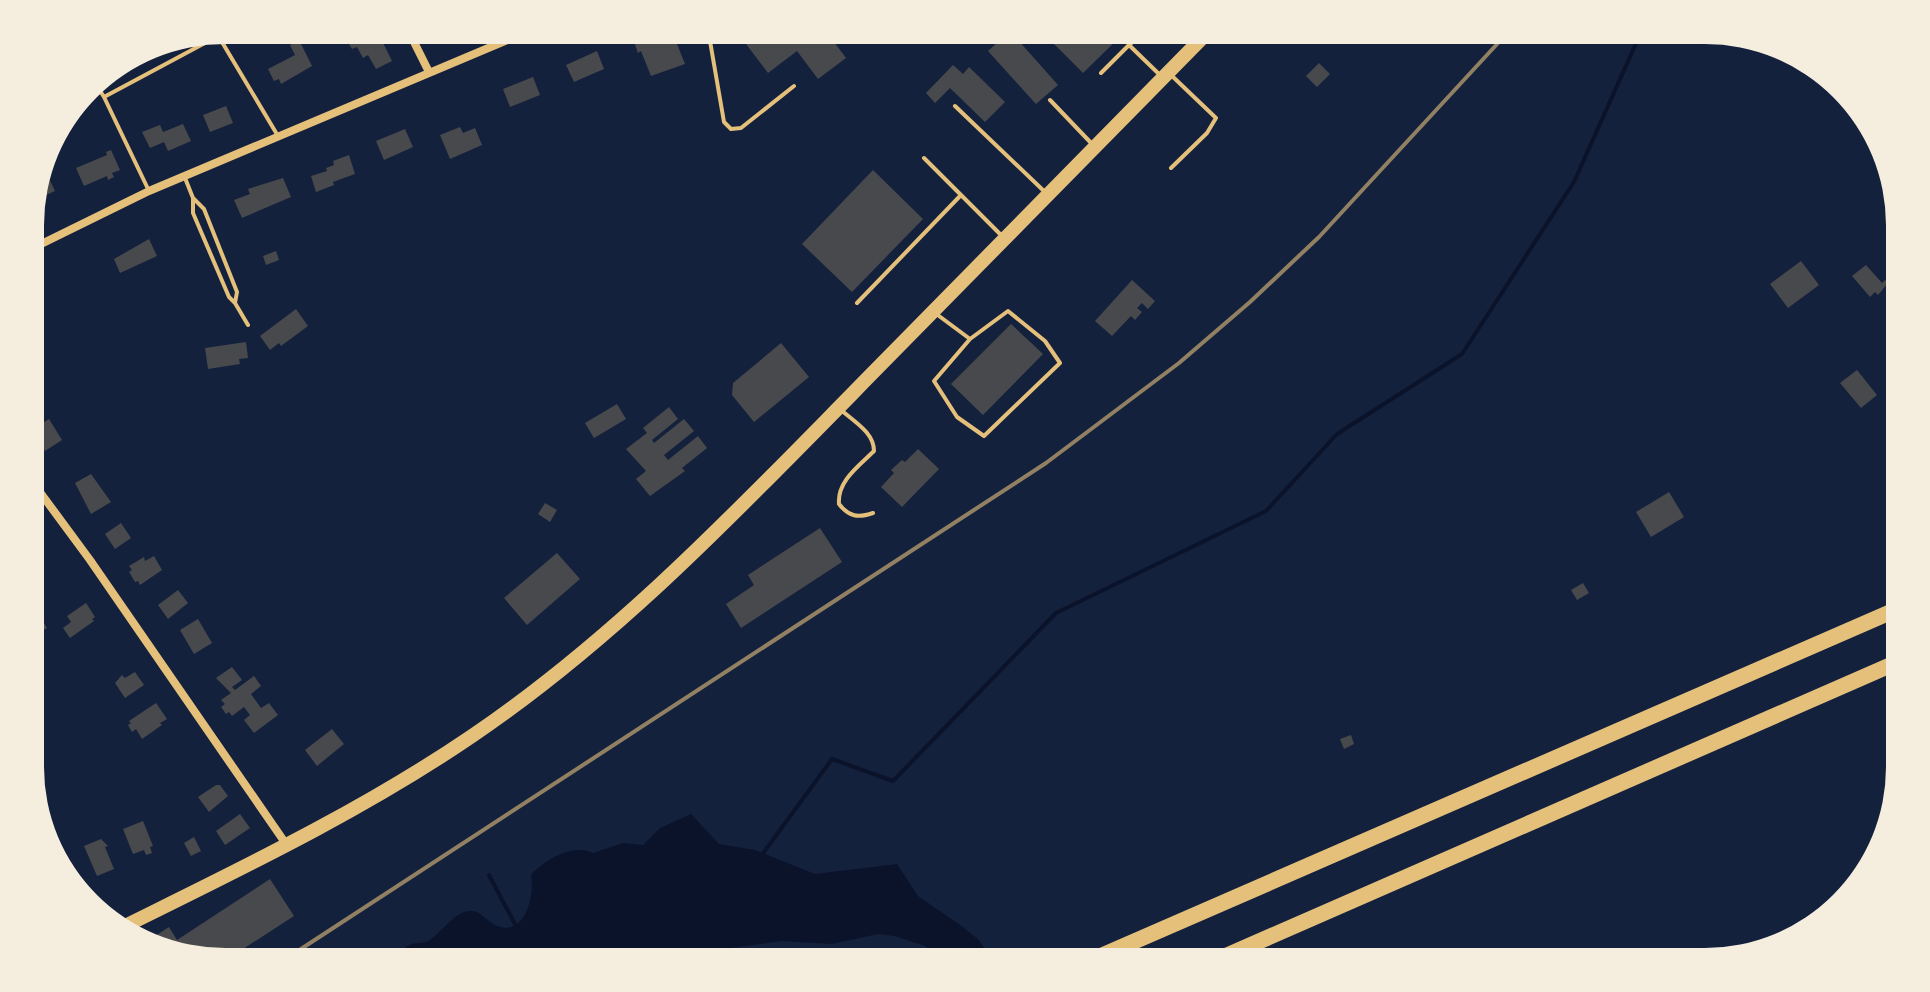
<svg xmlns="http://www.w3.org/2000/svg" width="1930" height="992" font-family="Commissioner,sans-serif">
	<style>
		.water { fill: #0b132b }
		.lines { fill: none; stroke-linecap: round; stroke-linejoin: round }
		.stream { stroke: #0b132b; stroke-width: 4 }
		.building { fill: #48494c }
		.service { stroke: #e5c07b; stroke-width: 4 }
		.minor { stroke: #e5c07b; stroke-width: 8 }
		.primary { stroke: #e5c07b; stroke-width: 14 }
		.motorway { stroke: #e5c07b; stroke-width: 16 }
		.rail { stroke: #918062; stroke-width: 4 }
	</style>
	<rect width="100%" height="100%" fill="#14213d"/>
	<path class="water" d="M691,814L719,844L755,850L815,874L897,864L918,896L963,927L979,940L994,962H944L925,946L895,936L878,934L832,944L781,941L731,948L725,962H392C397,957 403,947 410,945C415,942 422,944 428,941C442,933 452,914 468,911C480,909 485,920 495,925C525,939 535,895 531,875C544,860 573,843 593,853L623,843L643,845L660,828Z"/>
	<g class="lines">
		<path class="stream" d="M761,856L832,759L893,781L1056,613L1266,511L1337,434L1462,354L1574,182L1642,30
			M489,875L516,926"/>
	</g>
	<path class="building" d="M650,30H677L680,37L675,39L685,64L651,76L641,51L638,53L633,39L648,34Z
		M764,30H825L846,58L818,79L797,51L768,73L746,44Z
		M1040,30H1123L1125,32L1083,73Z
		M1010,31L1058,85L1036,104L988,51Z
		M360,33L366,44L380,37L392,61L376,69L368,55L363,58L357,47L352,49L347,40Z
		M299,40L312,66L281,84L279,79L274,81L268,69L295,55L290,45Z
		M597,51L604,69L574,82L566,65Z
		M1319,63L1330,74L1317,87L1306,76Z
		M953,65L963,74L969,67L1005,102L985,122L950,88L935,103L926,93Z
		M533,77L540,95L510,107L503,89Z
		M226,106L233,123L210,132L203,115Z
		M183,124L191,141L168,151L164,142L150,148L142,132L160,125L163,132Z
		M460,127L463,133L475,128L482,145L450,159L440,135Z
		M405,129L413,147L384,160L376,141Z
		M111,150L120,170L112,173L114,177L108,180L107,176L84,186L76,168L107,155L106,152Z
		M349,155L355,174L333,182L334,185L316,192L311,176L327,171L326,168L334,165L333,161Z
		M43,166L55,191L42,197L44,200L35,204L33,201Z
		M873,170L923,219L852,292L802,244Z
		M283,178L291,197L242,218L234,200L250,194L248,189Z
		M149,239L157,256L120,273L114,259Z
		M276,251L279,260L266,265L263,256Z
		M1801,261L1819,285L1788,308L1770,284Z
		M1866,265L1882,283L1885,280L1888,283L1878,295L1875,292L1870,297L1852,276Z
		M1132,280L1155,301L1148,309L1142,303L1137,308L1142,312L1135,320L1131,316L1112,336L1095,321Z
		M296,309L308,326L281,346L279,343L270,350L260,336Z
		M1011,324L1043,354L983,415L951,384Z
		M246,342L248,358L239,359L240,364L208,369L205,348Z
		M781,343L809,377L754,422L732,395L733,383Z
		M1857,370L1877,395L1861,408L1840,383Z
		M617,404L626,419L594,438L585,423Z
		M669,407L678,419L652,440L654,443L684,419L694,431L664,455L668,460L698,436L707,448L682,468L685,471L650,496L636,479L646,471L626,449L647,433L643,428Z
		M49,419L62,440L45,451L32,430Z
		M918,449L939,469L902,507L881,487L894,473L891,470L902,460L905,462Z
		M91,474L111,502L91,514L75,483Z
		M1669,492L1684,517L1651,537L1636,512Z
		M545,503L557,510L550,522L538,514Z
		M121,523L131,538L115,549L105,534Z
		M820,528L842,562L741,628L726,604L754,585L748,575Z
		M557,553L580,579L527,625L504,598Z
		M154,556L162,570L140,585L138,581L135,582L129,572L132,570L129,566L144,557L145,561Z
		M1583,583L1589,593L1577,600L1571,590Z
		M178,590L188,603L168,619L158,605Z
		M86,603L95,617L92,619L94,621L70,638L63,628L71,622L67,616Z
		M198,619L212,643L194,654L180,630Z
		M44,623L47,628L31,638V631Z
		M232,667L242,680L232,687L235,690L254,676L261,686L251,694L261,708L269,703L278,715L254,733L244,720L250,715L244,707L232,716L229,712L226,714L221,707L225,704L221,700L231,693L216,678Z
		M135,672L144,685L125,698L115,683L122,675L125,678Z
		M156,703L167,719L160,723L162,725L142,739L136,729L132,732L128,725L131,723L129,721Z
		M332,729L344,744L317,766L305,750Z
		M1351,735L1354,744L1344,749L1340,739Z
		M216,785H220L228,796L209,812L198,797Z
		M240,814L250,828L225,845L216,831Z
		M143,821L153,846L150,847L152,853L146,855L144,850L133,854L123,829Z
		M194,837L201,851L191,856L184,843Z
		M101,839L108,846L105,847L114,869L97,876L84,846Z
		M64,860L67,865L72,863L79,885L73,888L70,885L60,861Z
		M270,879L294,916L223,962L144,943L169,927L177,940Z"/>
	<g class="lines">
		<path class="service" d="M705,30L710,41L724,122L731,129L741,128L794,86
			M1138,30L1135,40L1129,45L1161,76
			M216,32L278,136
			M709,38L722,30
			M1101,73L1129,45
			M94,81L104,97
			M1050,100L1093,145
			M955,106L1046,193
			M924,158L1003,237
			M1171,168L1207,133L1216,118L1171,75
			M185,178L193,198L204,209L237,292L235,303
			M149,191L104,97L218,36
			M193,198V213L229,297L235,303L248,325
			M857,303L961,195
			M935,313L970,339L934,381L957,417L984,436L1060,363L1045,341L1008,311L970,339
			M840,409C853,421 874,432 874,451C859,466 837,481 839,504C849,517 858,518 873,513"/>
		<path class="minor" d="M408,30L429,72
			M31,249L149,191L531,30
			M31,480L90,560L286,844"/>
		<path class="primary" d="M121,928C240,869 362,811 472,736C615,639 734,514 854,392C972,271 1091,151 1210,30"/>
		<path class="motorway" d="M1087,962L1900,608
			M1212,962L1900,661"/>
		<path class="rail" d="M281,962L1046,463L1179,363L1250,302L1319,237L1510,30"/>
	</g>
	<path d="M0 0H1930V992H0ZM225 44H1705A181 181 0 0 1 1886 225V767A181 181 0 0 1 1705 948H225A181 181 0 0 1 44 767V225A181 181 0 0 1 225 44Z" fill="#f5edde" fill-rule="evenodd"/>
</svg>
